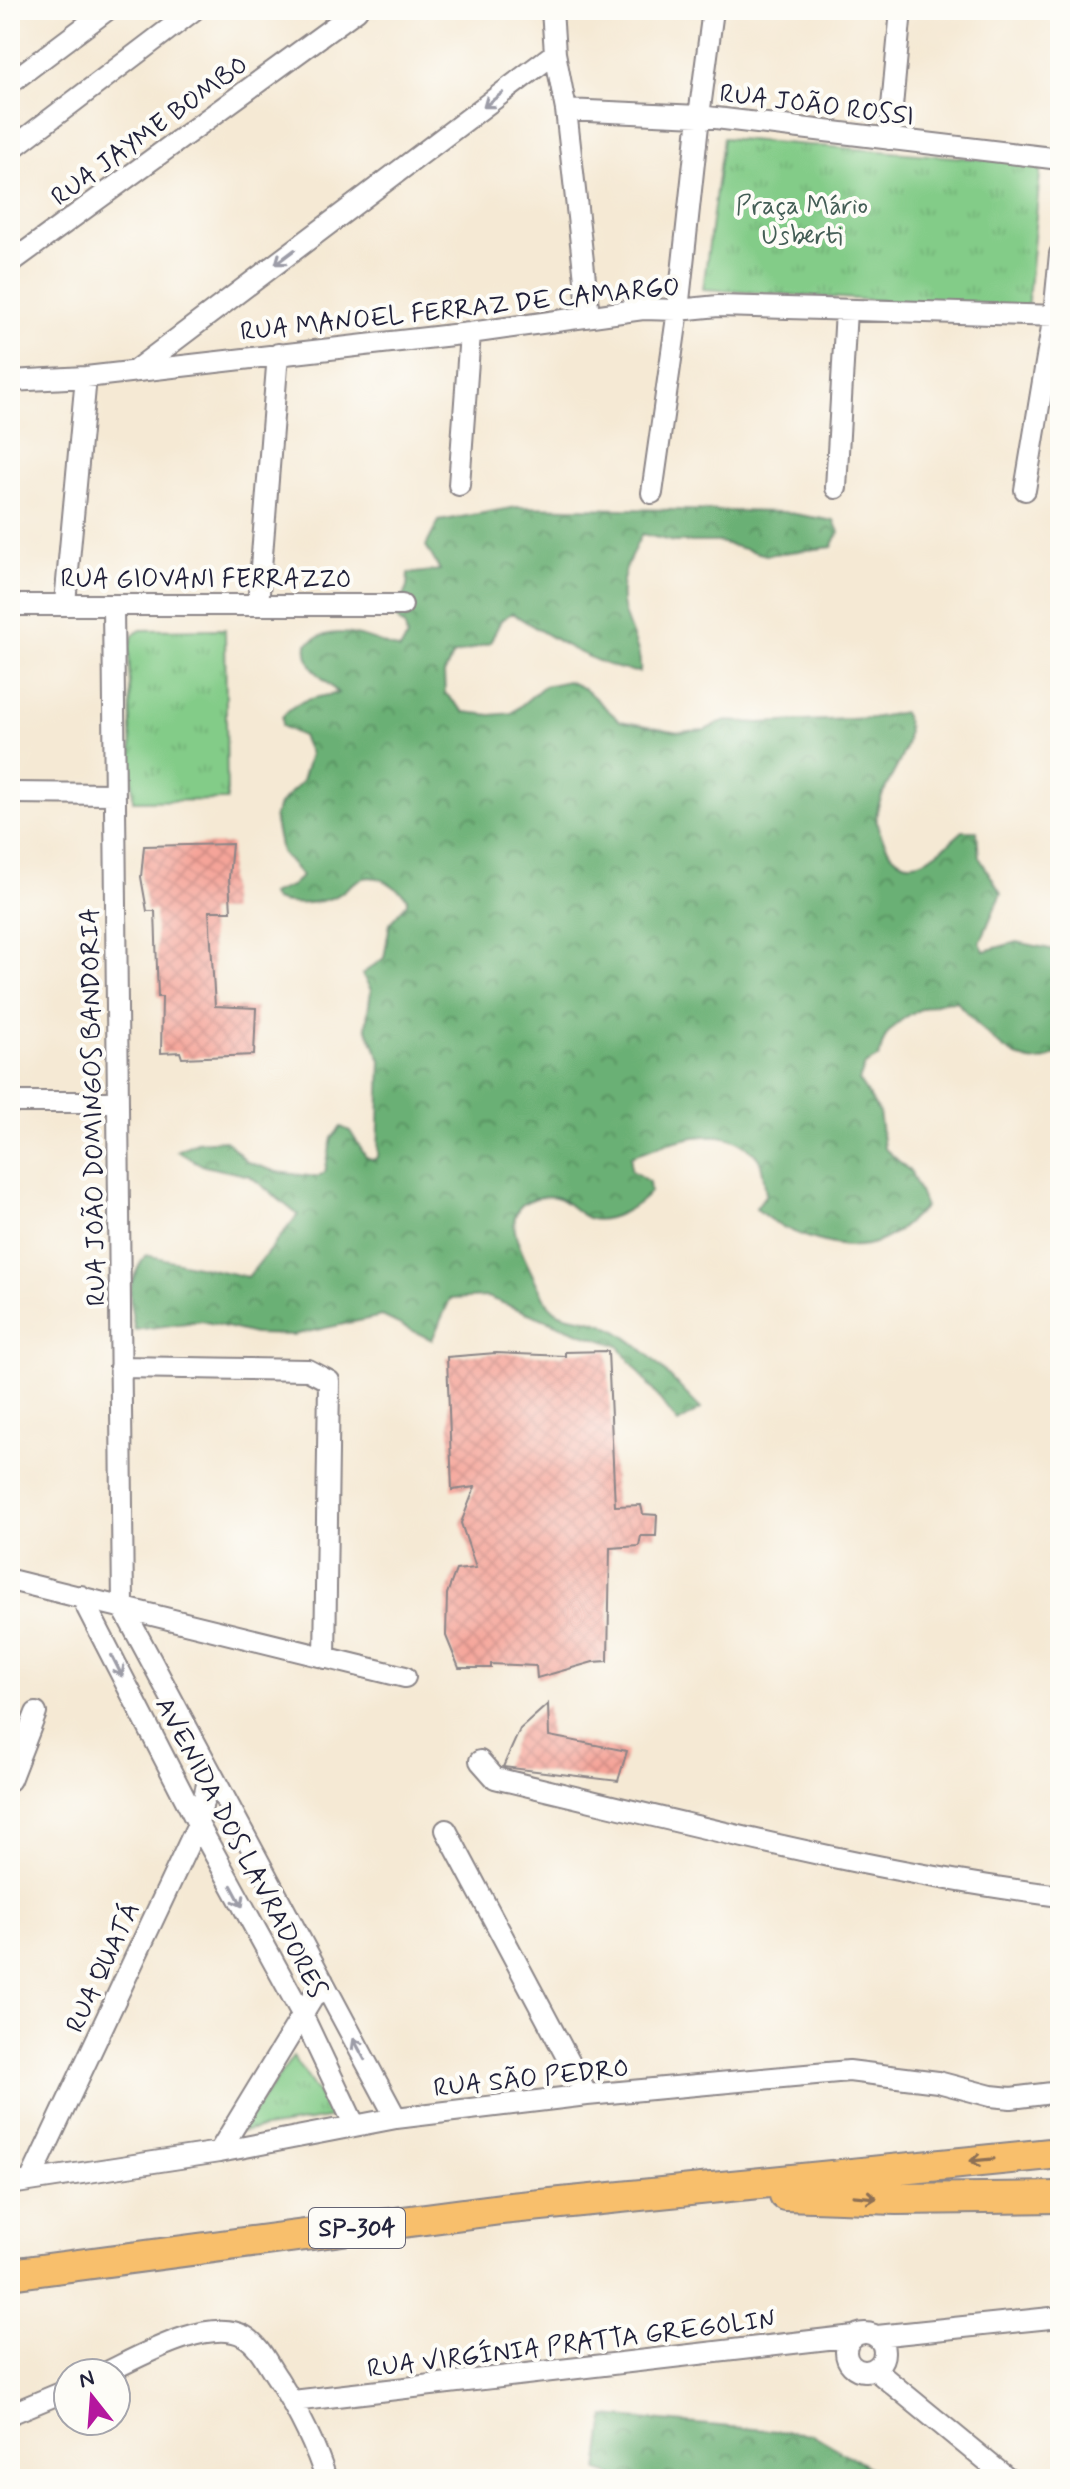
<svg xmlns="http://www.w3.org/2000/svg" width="1070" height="2489" font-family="Mynerve,sans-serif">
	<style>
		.grass { fill: url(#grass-tufts); stroke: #527762; stroke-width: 2 }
		.forest { fill: url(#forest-crowns); stroke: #466958; stroke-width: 2 }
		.building { fill: url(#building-cross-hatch) }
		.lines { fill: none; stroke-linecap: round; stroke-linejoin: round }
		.minor-casing { stroke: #8c8688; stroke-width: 24 }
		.highway-casing { stroke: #8c8688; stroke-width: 34 }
		.minor { stroke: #fff; stroke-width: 20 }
		.highway { stroke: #f8bf6c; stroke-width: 30 }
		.oneway { stroke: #9c9ca7 }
		.oneway2 { stroke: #8d7054 }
		.labels { text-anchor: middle; stroke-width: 8; stroke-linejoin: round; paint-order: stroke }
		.shield { fill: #fdfcf7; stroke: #646373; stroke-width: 2 }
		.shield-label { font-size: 24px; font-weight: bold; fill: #22223b }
		.street-label { font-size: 26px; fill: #22223b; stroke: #fdfcf7 }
		.park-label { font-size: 26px; fill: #445e56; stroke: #fdfcf7 }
	</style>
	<defs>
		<pattern id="grass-tufts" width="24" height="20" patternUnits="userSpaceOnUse" patternTransform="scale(2)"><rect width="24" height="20" fill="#83cc88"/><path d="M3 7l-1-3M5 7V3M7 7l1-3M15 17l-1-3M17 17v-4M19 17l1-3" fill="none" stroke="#71af76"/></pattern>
		<pattern id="forest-crowns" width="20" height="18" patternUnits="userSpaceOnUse" patternTransform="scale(2)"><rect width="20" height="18" fill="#6ab074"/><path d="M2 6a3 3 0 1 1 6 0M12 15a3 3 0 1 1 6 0" fill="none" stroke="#578f60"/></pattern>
		<pattern id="building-cross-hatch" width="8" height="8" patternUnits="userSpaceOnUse" patternTransform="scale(2)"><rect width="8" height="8" fill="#f5a499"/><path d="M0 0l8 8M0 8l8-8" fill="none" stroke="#d28d85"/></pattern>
	</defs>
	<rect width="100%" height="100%" fill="#fdfcf7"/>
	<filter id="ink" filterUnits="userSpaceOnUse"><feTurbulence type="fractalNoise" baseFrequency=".0125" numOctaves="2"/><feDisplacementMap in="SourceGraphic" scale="16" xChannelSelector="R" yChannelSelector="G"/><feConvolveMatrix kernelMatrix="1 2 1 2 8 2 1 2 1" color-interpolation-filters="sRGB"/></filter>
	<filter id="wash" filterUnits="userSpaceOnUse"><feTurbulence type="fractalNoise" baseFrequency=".006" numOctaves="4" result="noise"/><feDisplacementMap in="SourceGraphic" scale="32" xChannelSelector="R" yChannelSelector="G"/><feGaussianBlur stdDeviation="1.8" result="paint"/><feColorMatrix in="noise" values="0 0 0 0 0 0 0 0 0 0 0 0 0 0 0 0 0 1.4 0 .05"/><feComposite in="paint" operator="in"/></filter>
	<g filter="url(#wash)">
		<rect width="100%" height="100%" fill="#f5e9d4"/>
		<path class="grass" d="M723,138L1041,164L1027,310L703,289Z
			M225,629L227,800L133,801L129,648L133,635L141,630Z
			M293,2056L334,2117L240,2132Z"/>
		<path class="forest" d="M517,507L784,512L834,521L839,532L832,547L766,555L719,542H675L642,534C629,559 616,583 624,612C630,634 642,650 640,672C602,671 544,633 512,613L501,620L490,643L453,655L444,674L445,693L464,712L491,715L512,713L544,686L568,681L585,689L620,721L679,732L705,730L724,721L759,723L872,718L903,712C921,747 883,779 877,811C875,823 879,831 884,841C905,886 939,852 963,831H977L979,857L1001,893L980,943L984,951L1017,942L1060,951V1052C1051,1057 1040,1063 1030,1061C1002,1056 975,1021 956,1001C933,1001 903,1014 888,1033C883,1039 881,1049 879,1057L865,1065L859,1081L879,1112L884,1148L911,1172L925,1207C909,1222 890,1241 867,1245C835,1251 777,1230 756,1208L766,1194C764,1184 764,1166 758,1158C727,1117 668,1143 631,1156V1170L649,1182L650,1192C639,1206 610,1223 591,1219C578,1216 568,1200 555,1197C547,1195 538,1197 531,1200C495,1213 527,1261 537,1284C556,1327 570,1310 605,1325C643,1342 672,1381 701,1409L678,1423L618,1345L582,1334L487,1297L450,1299L432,1340L382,1316L293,1335L254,1334L202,1321L135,1330C128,1297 126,1283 146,1255L248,1277L298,1215L250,1176L204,1166L177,1151L196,1142L226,1140L247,1162L277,1172L317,1177L325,1172L332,1138L341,1127L350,1131L366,1157L374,1160L378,1156L381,1060L366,1027L371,990L362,974L384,958L390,923L407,903V897C393,885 375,870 357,881C349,885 344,892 336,896C318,904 293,906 274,900L270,894L291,886L302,876L281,852L274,817L279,805L302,781L310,754L302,736L282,726V717C297,698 316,698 338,693C323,678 304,667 307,644C335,621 370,639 400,650L407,637L405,627L395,617L407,587L408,574L440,570L426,546L439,521Z
			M605,2416L812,2434L888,2479H622L598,2471Z"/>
		<g id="blocks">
			<path class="building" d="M232,844L229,878L231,911H209L215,1006L256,1008L254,1055L182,1058L180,1052L161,1053L162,997H158L155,911H147L141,877L144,846Z
				M608,1351L615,1506L641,1505L643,1514L657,1515L656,1536H641L639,1546L610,1548L608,1661L593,1662L537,1678L536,1666L491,1664V1668H459L446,1636L447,1594L456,1570L476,1568L461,1523L475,1487L452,1490L447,1357L496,1353L565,1356V1352Z
				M548,1704L549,1736L627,1751L618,1781L503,1767L520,1729Z"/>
		</g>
	</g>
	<g filter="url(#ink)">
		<use href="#blocks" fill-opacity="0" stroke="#8c8688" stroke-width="2"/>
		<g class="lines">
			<g class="minor-casing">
				<path id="minor" d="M552,10L555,53L566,110L589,315
					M10,83L107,10
					M566,110L699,116L1060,159
					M889,139L901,10
					M10,150L194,10
					M10,263L357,10
					M137,369L555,53
					M10,381L86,377L470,333L643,309L678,310L718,306L1060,316
					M459,485L470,333
					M836,488L846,310
					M1025,490L1054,315L1060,254
					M652,493L678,310L699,116L713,10
					M65,603L86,377
					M10,605H402
					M113,605L123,1608L396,2118
					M258,605L278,354
					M10,793L115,794
					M10,1102H118
					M120,1367L308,1370L329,1381L325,1658
					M10,1580L405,1677
					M81,1596L198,1824L302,2014L354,2124
					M480,1761L495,1778C682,1822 869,1872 1060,1896
					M10,1780L36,1713
					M446,1830L587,2095
					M219,2152L323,1981
					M30,2181L198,1824L210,1771
					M10,2184L219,2152L396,2118L587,2095L849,2071L938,2082L991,2096L1011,2098L1060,2092
					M846 2352a19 19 0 1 1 38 0a19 19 0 1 1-38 0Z
					M877,2336L1060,2317
					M874,2369L1008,2479
					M105,2373C137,2358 209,2316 244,2336C260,2345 268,2365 278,2379C298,2411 315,2443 326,2479
					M293,2401L854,2336
					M10,2414L68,2390"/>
			</g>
			<g class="highway-casing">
				<path id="highway" d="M785,2195L896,2199L1060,2197
					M10,2274L501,2209L1060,2153"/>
			</g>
			<use href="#minor" class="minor"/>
			<use href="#highway" class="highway"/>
		</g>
		<defs><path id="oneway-shaft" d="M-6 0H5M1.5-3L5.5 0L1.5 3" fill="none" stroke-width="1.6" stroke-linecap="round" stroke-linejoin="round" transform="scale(2)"/></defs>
		<g class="oneway">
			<use href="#oneway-shaft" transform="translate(493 100) rotate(143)"/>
			<use href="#oneway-shaft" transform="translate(285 257) rotate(143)"/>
			<use href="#oneway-shaft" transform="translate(117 1666) rotate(63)"/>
			<use href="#oneway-shaft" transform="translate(237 1896) rotate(62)"/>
			<use href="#oneway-shaft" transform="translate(359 2049) rotate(-118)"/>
		</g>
		<g class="oneway2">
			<use href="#oneway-shaft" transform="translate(982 2160) rotate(175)"/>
			<use href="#oneway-shaft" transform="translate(865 2197) rotate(5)"/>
		</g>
	</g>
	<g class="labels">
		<rect class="shield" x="309" y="2208" width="96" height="40" rx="6"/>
		<g class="shield-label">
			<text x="357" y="2236">SP-304</text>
		</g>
		<g class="street-label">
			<text transform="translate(817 104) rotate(7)" y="9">RUA JOÃO ROSSI</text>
			<text transform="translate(149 130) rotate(-36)" y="9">RUA JAYME BOMBO</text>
			<text transform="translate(460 308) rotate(-6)" y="9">RUA MANOEL FERRAZ DE CAMARGO</text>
			<text x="206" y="587">RUA GIOVANI FERRAZZO</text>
			<text transform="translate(92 1107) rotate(-91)" y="9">RUA JOÃO DOMINGOS BANDORIA</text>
			<text transform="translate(242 1847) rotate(62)" y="9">AVENIDA DOS LAVRADORES</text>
			<text transform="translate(102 1967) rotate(-65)" y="9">RUA QUATÁ</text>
			<text transform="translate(531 2077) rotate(-6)" y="9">RUA SÃO PEDRO</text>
			<text transform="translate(571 2343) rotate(-7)" y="9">RUA VIRGÍNIA PRATTA GREGOLIN</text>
		</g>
		<g class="park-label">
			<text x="802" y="214">Praça Mário<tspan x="802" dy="30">Usberti</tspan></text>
		</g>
	</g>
	<rect width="1070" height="2489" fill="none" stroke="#fdfcf7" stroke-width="40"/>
	<g transform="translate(92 2397) rotate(343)"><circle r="38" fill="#fdfcf7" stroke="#a5a5ac" stroke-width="2"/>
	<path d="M0-6L14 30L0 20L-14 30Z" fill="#b5179e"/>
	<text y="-12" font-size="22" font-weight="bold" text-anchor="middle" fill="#22223b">N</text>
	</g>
</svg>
